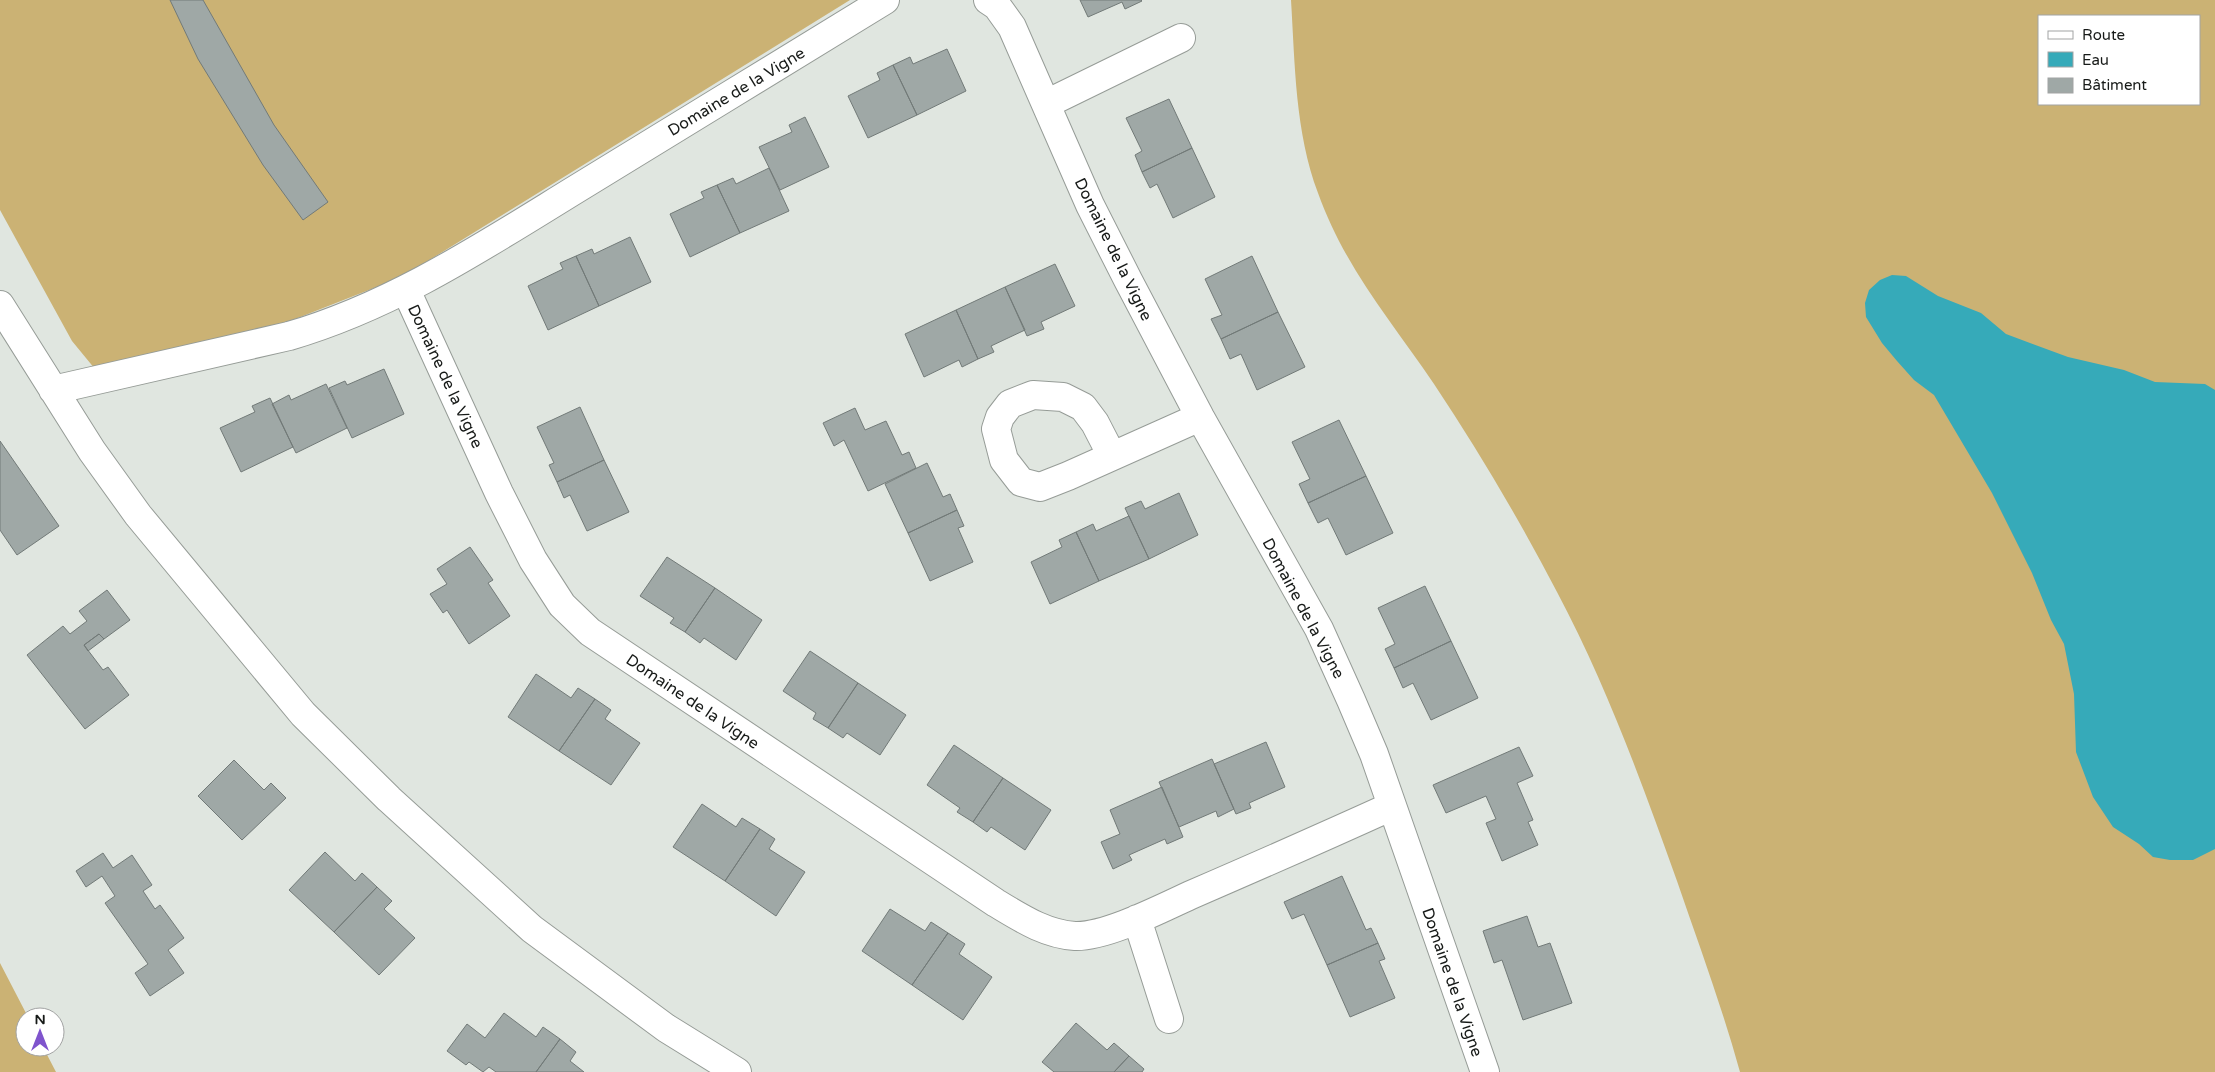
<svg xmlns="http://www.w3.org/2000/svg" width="2215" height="1072" font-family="'Varela Round',sans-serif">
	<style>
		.grass { fill: #cbb274; fill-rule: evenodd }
		.water { fill: #36aab9 }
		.building { fill: #9fa8a6; stroke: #727a78 }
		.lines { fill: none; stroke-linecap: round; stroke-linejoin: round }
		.street-casing { stroke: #969c97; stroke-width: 30 }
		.street { stroke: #fff; stroke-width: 28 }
		.labels { text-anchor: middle; stroke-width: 5; stroke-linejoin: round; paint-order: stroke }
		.street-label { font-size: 16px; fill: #171a18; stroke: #fff }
	</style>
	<rect width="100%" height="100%" fill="#e0e6e0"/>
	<path class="grass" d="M0,0H850L402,277L280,325L95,369L72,341L0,210Z
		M1291,0H2215V1072H1740C1722,1007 1699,945 1677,881C1642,783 1606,684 1557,592C1520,521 1478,450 1434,384C1390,319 1345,268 1318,193C1295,132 1295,64 1291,0ZM2039,16H2199V104H2039Z
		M0,963L28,1017H25V1047H43L56,1072H0Z"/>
	<path class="water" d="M1892,275L1906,276L1938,296L1981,313L2006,334L2068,357L2124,370L2155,382L2205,384L2215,390V849L2193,860H2170L2153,857L2139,844L2113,827L2093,797L2076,752L2074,694L2064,644L2051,620L2032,573L1992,493L1934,395L1914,380L1897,361L1882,343L1866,317L1865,303L1869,290L1880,280Z"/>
	<path class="building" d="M170,0H203L274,125L328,202L303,220L263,165L198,59Z
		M1080,0H1141L1142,1L1125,9L1122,2L1088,17Z
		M947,49L966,91L917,115L893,65L910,57L913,64Z
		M893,65L917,115L868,138L848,96L880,80L877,73Z
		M1169,99L1192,148L1142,172L1135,155L1142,151L1126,118Z
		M805,117L829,167L780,190L759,147L792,132L789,125Z
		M1192,148L1215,197L1173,218L1157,184L1150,188L1142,172Z
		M769,168L789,211L740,233L717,185L733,178L736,184Z
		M717,185L740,233L690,257L670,214L704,198L701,192Z
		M630,237L651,282L599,306L576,256L592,249L594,254Z
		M576,256L599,306L548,330L528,286L563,269L560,263Z
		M1252,256L1278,312L1221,339L1211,319L1222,315L1205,279Z
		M1055,264L1075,306L1041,322L1044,329L1027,336L1005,287Z
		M1005,287L1025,330L991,346L994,352L978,359L956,310Z
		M956,310L978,359L962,367L959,360L924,377L905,334Z
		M1278,312L1305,367L1257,390L1241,354L1230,359L1221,339Z
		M384,369L404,414L352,438L329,388L345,381L347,385Z
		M326,384L347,428L296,453L272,404L289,395L291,400Z
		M270,398L293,447L241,472L220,428L255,412L252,406Z
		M580,407L604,460L557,482L549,465L554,463L537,427Z
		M855,408L865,430L886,421L902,455L909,452L916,468L868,491L844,440L834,446L823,423Z
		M1339,420L1366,476L1308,503L1299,484L1310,479L1292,442Z
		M0,441L59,526L17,555L0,530Z
		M604,460L629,512L587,531L570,495L564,498L557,482Z
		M927,463L943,497L950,494L957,510L908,533L885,484Z
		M1366,476L1393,533L1346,555L1328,518L1318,523L1308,503Z
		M1179,493L1198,535L1149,559L1125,508L1141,501L1145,509Z
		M957,510L964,526L958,528L973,562L930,581L908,533Z
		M1129,516L1149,559L1099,581L1076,532L1093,524L1096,531Z
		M1076,532L1099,581L1050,604L1031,562L1062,547L1059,540Z
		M470,547L493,580L488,583L510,616L469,644L447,610L443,613L430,594L447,584L437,569Z
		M667,557L715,588L685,632L670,623L674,618L640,596Z
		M1425,586L1451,641L1394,668L1385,649L1395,644L1378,608Z
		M715,588L762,620L736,660L704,638L700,643L685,632Z
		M107,590L130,620L104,639L99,634L84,645L103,670L108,667L129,695L85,729L27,655L63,626L70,634L87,621L79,611Z
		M99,634L104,639L88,651L84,645Z
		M1451,641L1478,698L1431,720L1413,683L1403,688L1394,668Z
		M810,651L858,683L828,728L813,719L816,713L783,691Z
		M536,674L571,698L578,688L595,699L559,751L508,717Z
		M858,683L906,715L880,755L847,733L843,738L828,728Z
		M595,699L611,710L605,719L640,743L611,785L559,751Z
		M1266,742L1285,787L1249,803L1251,808L1236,814L1214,764Z
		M954,745L1003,778L973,822L957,812L960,808L927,785Z
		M1519,747L1533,776L1517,783L1533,820L1528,822L1538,845L1502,861L1486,823L1496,819L1486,796L1446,813L1433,785Z
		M1212,759L1234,809L1218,817L1216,811L1179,827L1159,782Z
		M234,760L264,790L271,783L286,798L242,840L198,796Z
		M1003,778L1051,810L1025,850L991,827L987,832L973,822Z
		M1162,787L1183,837L1167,844L1165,839L1129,855L1132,860L1113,869L1101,842L1120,834L1110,810Z
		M702,804L736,827L742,818L760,829L725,881L673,847Z
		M760,829L775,839L769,849L805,872L776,916L725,881Z
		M325,852L355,881L362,873L377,887L334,932L289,890Z
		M103,853L113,868L132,855L152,885L143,891L155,909L160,905L184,938L168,950L184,973L150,996L135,973L148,964L105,903L115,896L102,876L86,887L76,871Z
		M1342,876L1366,930L1371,928L1378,943L1327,965L1304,914L1292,919L1284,902Z
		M377,887L392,901L384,909L415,938L379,975L334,932Z
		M890,909L925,931L931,922L948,933L912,985L862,951Z
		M1527,916L1538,947L1550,943L1572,1003L1523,1020L1502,960L1494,963L1483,931Z
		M948,933L965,944L959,954L992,977L963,1020L912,985Z
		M1378,943L1385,959L1379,961L1395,998L1350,1017L1327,965Z
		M504,1013L536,1037L543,1027L560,1039L536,1072H496L489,1067L483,1072L469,1062L466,1065L447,1051L467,1024L485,1038Z
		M1076,1023L1107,1050L1114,1043L1129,1056L1114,1072H1054L1042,1062Z
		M560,1039L576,1052L570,1061L584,1072H536Z
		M1129,1056L1144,1069L1142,1072H1114Z"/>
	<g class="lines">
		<g class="street-casing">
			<path id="street" d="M988,0L997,6L1012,27L1090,205L1128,280L1200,417L1319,629L1351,700L1374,754L1485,1072
				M1046,104L1181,38
				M406,290L499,493L533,560L562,605L590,632L996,903C1021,918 1045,934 1075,936C1107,937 1164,907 1193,894C1260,865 1326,836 1392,806
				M0,305L92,451L138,515L303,714L389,799L532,929L666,1028L737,1072
				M53,390L289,336C395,305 485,245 578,188C680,125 783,63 885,0
				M1112,456L1095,423L1083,407L1063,397L1033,395L1010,404L1000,417L996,429L1004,460L1021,482L1040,487L1068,476L1200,417
				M1137,919L1169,1019"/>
		</g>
		<use href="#street" class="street"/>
	</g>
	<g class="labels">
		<g class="street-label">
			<text transform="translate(736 91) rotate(-31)" y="6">Domaine de la Vigne</text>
			<text transform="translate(1114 249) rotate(64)" y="6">Domaine de la Vigne</text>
			<text transform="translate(446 376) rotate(65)" y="6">Domaine de la Vigne</text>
			<text transform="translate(1304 608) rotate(62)" y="6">Domaine de la Vigne</text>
			<text transform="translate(693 701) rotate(34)" y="6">Domaine de la Vigne</text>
			<text transform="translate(1453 982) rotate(71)" y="6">Domaine de la Vigne</text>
		</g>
	</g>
	<rect x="2038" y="15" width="162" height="90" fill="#ffffff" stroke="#a2a3a3"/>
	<rect x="2048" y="31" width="25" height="8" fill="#ffffff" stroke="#a2a3a3"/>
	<text x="2082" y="40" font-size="15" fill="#171a18">Route</text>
	<rect x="2048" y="52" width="25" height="15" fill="#36aab9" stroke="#a2a3a3"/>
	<text x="2082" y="65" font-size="15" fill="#171a18">Eau</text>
	<rect x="2048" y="78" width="25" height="15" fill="#9fa8a6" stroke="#a2a3a3"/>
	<text x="2082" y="90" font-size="15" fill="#171a18">Bâtiment</text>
	<g transform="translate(40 1032)"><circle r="24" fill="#ffffff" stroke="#a2a3a3"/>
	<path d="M0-4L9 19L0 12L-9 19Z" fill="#7f54cd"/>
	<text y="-8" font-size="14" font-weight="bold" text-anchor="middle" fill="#171a18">N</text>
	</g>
</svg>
